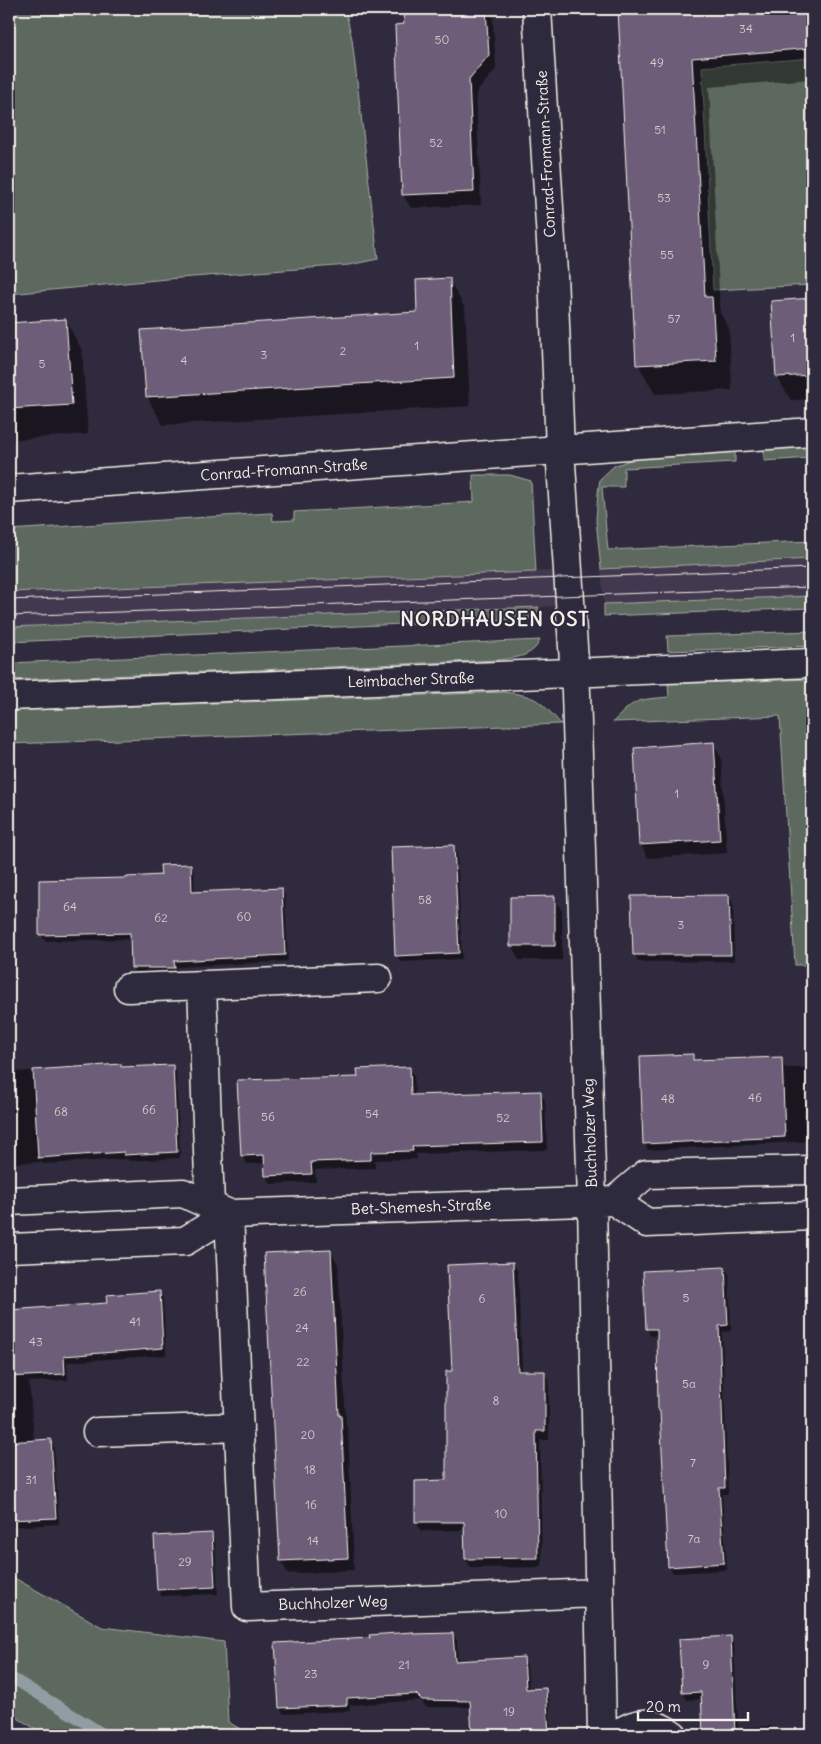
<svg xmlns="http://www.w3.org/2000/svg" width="821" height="1744" font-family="Delius,sans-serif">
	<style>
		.built { fill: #42394f }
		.green { fill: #5d695e; stroke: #a8ada3 }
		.shadow { fill: #0007 }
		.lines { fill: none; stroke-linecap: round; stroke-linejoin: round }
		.stream { stroke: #909ea3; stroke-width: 11 }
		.building { fill: #6d5d78; stroke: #f4f1e8 }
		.minor-casing { stroke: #f4f1e8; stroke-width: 31 }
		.minor { stroke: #2f2a3d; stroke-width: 28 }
		.tram { stroke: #f4f1e8; stroke-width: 1 }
		.labels { text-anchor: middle; stroke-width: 4; stroke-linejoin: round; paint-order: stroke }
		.number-label { font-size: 12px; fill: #d2cccc }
		.street-label { font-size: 15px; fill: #f4f1e8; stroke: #2f2a3d }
		.district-label { font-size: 20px; font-weight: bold; letter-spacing: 1px; fill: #f4f1e8; stroke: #2f2a3d }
	</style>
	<rect width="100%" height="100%" fill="#2f2a3d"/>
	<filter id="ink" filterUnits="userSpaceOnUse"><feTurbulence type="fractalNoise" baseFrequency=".02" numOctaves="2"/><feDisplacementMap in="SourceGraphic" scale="10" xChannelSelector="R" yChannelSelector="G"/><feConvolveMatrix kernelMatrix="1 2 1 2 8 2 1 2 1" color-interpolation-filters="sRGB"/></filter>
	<g filter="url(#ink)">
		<path class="built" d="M812,559V596L604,604L601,569Z
			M556,571L559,606L9,627V592Z"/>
		<path class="green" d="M9,9H345L352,39L378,259L349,265L167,279L9,294Z
			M812,58V285L713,290L702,67Z
			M812,447V458L764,461V450Z
			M735,452V462L624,468V487H602L608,550L812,541V559L601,569L596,520L598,493L600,479L614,466L632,459Z
			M473,475H510L531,481L536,572L9,592V530L270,513H272L273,521L294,520V512L474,502Z
			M812,596V608L604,616V604Z
			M539,607L535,618L9,642V627Z
			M812,631V646L668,651L667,636Z
			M540,640C533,657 515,658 498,660L9,680V663Z
			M812,679V965H795L780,716L613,722C636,698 637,700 669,697L668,684Z
			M504,692C536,696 539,699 561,724L9,744V711Z
			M9,1575L102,1627L224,1642L228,1722L251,1735H46L9,1713Z"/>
		<path class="shadow" d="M404,9H492L496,69L476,93L481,205L411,208L403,195Z
			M619,9H812V79L709,87L720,313L729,328L732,390L655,394L638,364Z
			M449,280L465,308L470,406L163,425L147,397L143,331L418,313Z
			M812,299V399L791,400L777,377L773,302Z
			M65,320L82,350L88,434L9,440V324Z
			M713,744L721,757L727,853L648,858L641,845Z
			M453,846L457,853L462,959L400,962L397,955Z
			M190,865L194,872L195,893L282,889L285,896L288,961L177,967L178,974L136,975L132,968L131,939L45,941L41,934L129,880L162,876Z
			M729,896L733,903L734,961L638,962L635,955L633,897Z
			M554,897L562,911V960H519L512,946V898Z
			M692,1056L695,1061L781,1058L785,1068H812V1141L648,1150L645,1144Z
			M120,1065L122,1068L173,1066L176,1072L180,1158L129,1161L128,1159L43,1164L41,1162L9,1163V1103L17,1102L15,1072Z
			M409,1068L414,1076L415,1096L540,1092L545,1101L547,1150L416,1154L417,1159L375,1160V1168L315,1170L316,1182L271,1184L266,1176V1163L247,1164L242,1156L359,1078Z
			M330,1251L338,1264L346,1425L348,1430L354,1570L288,1574L281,1561Z
			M513,1263L518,1272L522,1372H544L549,1381V1440H540L542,1567L471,1568L466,1559V1530L421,1531L416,1522L448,1482L453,1372Z
			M725,1268L729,1275L731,1331L722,1332L728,1494H722L727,1570L673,1573L669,1567L662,1415L659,1411L658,1335L651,1336L647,1329L644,1272Z
			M159,1293L163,1299L166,1355L67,1362L68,1380L29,1382L34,1442L50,1441L54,1447L59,1524L9,1527V1311L108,1304Z
			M211,1534L215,1541L218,1594L162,1596L158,1590Z
			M413,1633L414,1636L453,1634L457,1641L458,1662L523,1658L527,1665L529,1690L545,1689L549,1696L551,1735H473L471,1707H426L421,1700L350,1705V1711L284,1714L280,1708L371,1640Z
			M730,1638L734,1644L738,1728L771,1726L775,1735H705L703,1699L687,1700L683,1693Z"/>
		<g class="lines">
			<path class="stream" d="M9,1676L105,1735"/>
		</g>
		<path class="building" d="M403,9H486L489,55L469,79L474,192L402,195L395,25L404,24Z
			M618,9H812V48L692,58L705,297H712L716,361L636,365Z
			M450,278L454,378L146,397L141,330L417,312L416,280Z
			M812,298V375L776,377L771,301Z
			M66,319L72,405L9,409V323Z
			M714,742L720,840L639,845L634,748Z
			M454,845L459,953L395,956L391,847Z
			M191,864L192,892L282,888L285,955L174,961L175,968H131L130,933L39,935V880L127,878V877L161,875L160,865Z
			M729,895L731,955H633L631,896Z
			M555,896V946H510V897Z
			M693,1054V1060L782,1057L785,1137L643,1144L640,1056Z
			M121,1064V1067L173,1065L177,1152L124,1155V1152L38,1158L33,1070Z
			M410,1067L411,1095L541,1091L543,1142L412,1146L413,1151L371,1152V1160L311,1162L312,1174L265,1176L264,1155L241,1156L237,1080L358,1077L357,1069Z
			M331,1250L339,1416L341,1415L348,1558L280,1561L264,1253Z
			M513,1262L518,1371H545V1431H536L538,1558L465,1559L464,1522H415V1481L446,1480V1371H452L447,1265Z
			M725,1267L728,1325L719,1326L725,1488H719L724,1563L668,1567L660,1411H658L657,1329H646L643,1271Z
			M160,1291L163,1348L64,1356L65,1374L9,1377V1310L107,1303L106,1295Z
			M51,1439L56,1518L9,1520V1442Z
			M212,1533L215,1587L157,1590L154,1536Z
			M413,1632V1634L453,1633L455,1661L524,1657L526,1689L546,1688L549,1735H472L470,1701L422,1700L416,1694L347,1698V1705L279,1708L275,1643L370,1638L369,1635Z
			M731,1636L735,1735H703L701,1692L682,1693L679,1639Z"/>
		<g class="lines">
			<g class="minor-casing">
				<path id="minor" d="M537,9L553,274L560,449L576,692L592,1201L602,1735
					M9,489L812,432
					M9,696L812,663
					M202,985L210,1206
					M128,988L378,978
					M9,1201L183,1193L229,1214L614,1201L647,1223L812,1216
					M614,1201L646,1174L812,1170
					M229,1214L247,1607L599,1593
					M9,1248L185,1241L229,1214
					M97,1432L239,1427
					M617,1735C636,1720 653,1720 673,1735"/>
			</g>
			<use href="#minor" class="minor"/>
			<path class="tram" d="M9,600L812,568
				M9,616L812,587"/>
		</g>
	</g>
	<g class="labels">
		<g class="number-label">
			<text x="746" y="33">34</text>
			<text x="442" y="44">50</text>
			<text x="657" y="67">49</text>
			<text x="660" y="134">51</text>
			<text x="436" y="147">52</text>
			<text x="664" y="202">53</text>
			<text x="667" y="259">55</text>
			<text x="674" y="323">57</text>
			<text x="793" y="342">1</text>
			<text x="417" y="350">1</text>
			<text x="343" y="355">2</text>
			<text x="264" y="359">3</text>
			<text x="184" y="365">4</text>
			<text x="42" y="368">5</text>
			<text x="677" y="798">1</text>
			<text x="425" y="904">58</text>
			<text x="70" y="911">64</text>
			<text x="244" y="921">60</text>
			<text x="161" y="922">62</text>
			<text x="681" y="929">3</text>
			<text x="755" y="1102">46</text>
			<text x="668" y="1103">48</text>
			<text x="149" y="1114">66</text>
			<text x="61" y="1116">68</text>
			<text x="372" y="1118">54</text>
			<text x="268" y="1121">56</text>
			<text x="503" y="1122">52</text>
			<text x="300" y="1296">26</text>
			<text x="686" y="1302">5</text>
			<text x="482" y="1303">6</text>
			<text x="135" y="1326">41</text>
			<text x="302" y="1332">24</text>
			<text x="36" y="1346">43</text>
			<text x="303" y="1366">22</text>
			<text x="689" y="1388">5a</text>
			<text x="496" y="1405">8</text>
			<text x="308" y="1439">20</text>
			<text x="693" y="1467">7</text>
			<text x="310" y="1474">18</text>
			<text x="31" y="1484">31</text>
			<text x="311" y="1509">16</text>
			<text x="501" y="1518">10</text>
			<text x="694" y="1543">7a</text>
			<text x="313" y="1545">14</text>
			<text x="185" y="1566">29</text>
			<text x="404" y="1669">21</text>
			<text x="706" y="1669">9</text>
			<text x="311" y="1678">23</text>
			<text x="509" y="1716">19</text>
		</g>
		<g class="street-label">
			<text transform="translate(546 154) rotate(-93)" y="5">Conrad-Fromann-Straße</text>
			<text transform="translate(284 470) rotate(-4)" y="5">Conrad-Fromann-Straße</text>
			<text transform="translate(411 680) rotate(-2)" y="5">Leimbacher Straße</text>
			<text transform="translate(590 1133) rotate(-92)" y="5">Buchholzer Weg</text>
			<text transform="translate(421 1207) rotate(-2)" y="5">Bet-Shemesh-Straße</text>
			<text transform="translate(333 1603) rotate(-2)" y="5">Buchholzer Weg</text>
		</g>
		<g class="district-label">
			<text x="495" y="626">NORDHAUSEN OST</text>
		</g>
	</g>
	<rect width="821" height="1744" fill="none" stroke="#2f2a3d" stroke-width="30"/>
	<rect x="15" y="15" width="791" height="1714" fill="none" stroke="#f4f1e8" stroke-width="2" filter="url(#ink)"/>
	<path d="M638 1712v8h110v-8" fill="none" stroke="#f4f1e8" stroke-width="2.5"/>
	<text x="646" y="1712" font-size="15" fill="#f4f1e8" stroke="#2f2a3d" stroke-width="4" paint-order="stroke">20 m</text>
</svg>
